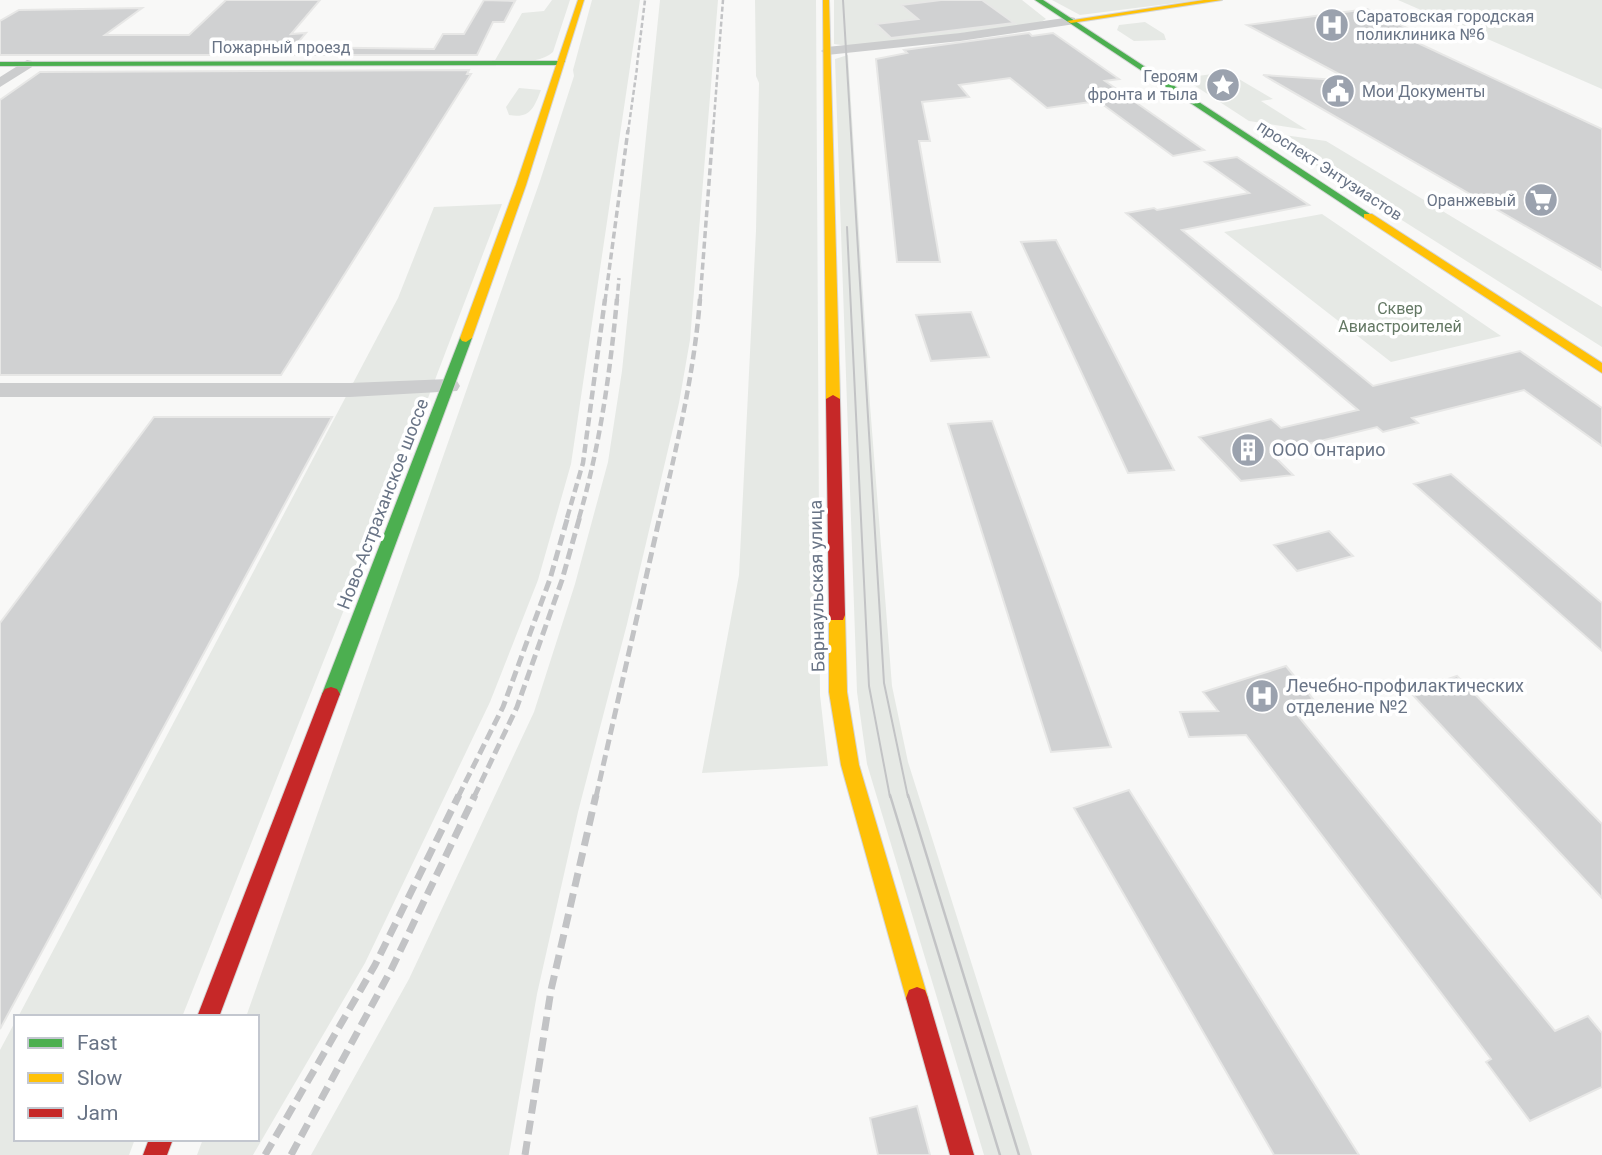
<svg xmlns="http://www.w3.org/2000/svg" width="1602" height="1155" font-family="Roboto,sans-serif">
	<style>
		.green { fill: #e6e9e5 }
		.building { fill: #d0d1d2; stroke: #e7e7e6; stroke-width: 2 }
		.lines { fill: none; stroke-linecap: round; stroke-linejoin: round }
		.fast-casing { stroke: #d4d5d6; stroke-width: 2 }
		.slow-casing { stroke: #d4d5d6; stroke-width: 2 }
		.jam-casing { stroke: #d4d5d6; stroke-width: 2 }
		.street { fill: #cccdce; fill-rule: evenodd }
		.fast { fill: #4caf50; fill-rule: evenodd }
		.slow { fill: #ffc107; fill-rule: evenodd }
		.jam { fill: #c62828; fill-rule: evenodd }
		.tram-far1 { stroke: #c2c3c5; stroke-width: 2 }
		.tram { stroke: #c2c3c5; stroke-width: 2.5 }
		.rail-far4 { stroke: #c2c3c5; stroke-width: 2.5; stroke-dasharray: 5 2.5; stroke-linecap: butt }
		.rail-far3 { stroke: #c2c3c5; stroke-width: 3.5; stroke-dasharray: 7 3.5; stroke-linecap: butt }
		.rail-far2 { stroke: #c2c3c5; stroke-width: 4.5; stroke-dasharray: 9 4.5; stroke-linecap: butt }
		.rail-far1 { stroke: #c2c3c5; stroke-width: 5; stroke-dasharray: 11 5; stroke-linecap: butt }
		.rail { stroke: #c2c3c5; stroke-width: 7; stroke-dasharray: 14 7; stroke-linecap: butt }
		.labels { text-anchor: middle; stroke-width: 7; stroke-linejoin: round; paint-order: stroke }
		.far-poi-label { font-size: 16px; fill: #697486; stroke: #fff; text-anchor: start }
		.far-street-label { font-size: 16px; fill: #697486; stroke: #fff }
		.far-park-label { font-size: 16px; fill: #647864; stroke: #fff }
		.poi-label { font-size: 18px; fill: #697486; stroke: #fff; text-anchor: start }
		.street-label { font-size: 18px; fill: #697486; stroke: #fff }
	</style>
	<rect width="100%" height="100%" fill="#f8f8f7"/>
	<path class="green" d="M552,0H570L553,52C539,65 512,61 494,62L522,13L544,11Z
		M592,0H640L571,464L538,580L490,702L365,963L253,1155H197L203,1139H257V1017H246L540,181L574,76L573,70Z
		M660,0H718L690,340L679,403L627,624L578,812L537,994L509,1155H311L409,979L534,712L575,584L608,462L622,371Z
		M755,0H816L820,695L828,766L702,773L739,575L756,231L759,83L756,76Z
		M834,0H1022L1046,19L1039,23L855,47L834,44Z
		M1052,0H1199L1080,15Z
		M1398,0H1602V89Z
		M1145,22L1164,34L1166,40L1134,41L1117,30L1119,25Z
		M848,55L870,405L892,686L908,762L1032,1155H984L867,764L857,692L835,59Z
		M1227,72L1273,99L1261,101L1307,130L1249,121L1183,78Z
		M519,88L541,90C534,108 530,119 509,115L506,107Z
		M1263,132L1326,141L1602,307V347Z
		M502,204L425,406L182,1017H18L398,298L434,207Z
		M1322,214L1501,336L1391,362L1224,232Z
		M16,1020V1139H135L129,1155H0V1050Z"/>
	<path class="building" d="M226,0H320L291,34L306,33L294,47L434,49L443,34H464L484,0L515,1L504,22H493L477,55H0V21L19,10L142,8L105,35H189Z
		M941,0H982L1014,23L891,38L876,24L918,19L901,5Z
		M1367,9L1422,35L1405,37L1602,129V270L1263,75L1352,81L1247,25Z
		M1029,33L1032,36L1053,33L1119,79L1105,81L1204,150L1173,156L1098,101L1047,108L1010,78L959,85L969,97L922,102L930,141H919L940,262H897L876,59L907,53L904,50Z
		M469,70L467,74H471L281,375H0V100L40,72Z
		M1237,157L1309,205L1182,230L1373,386L1520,351L1602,408V446L1524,390L1412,418L1418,423L1383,432L1377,427L1271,453L1293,475L1241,481L1199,437L1271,419L1281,428L1358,410L1126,213L1154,208L1157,210L1249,193L1205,162Z
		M1056,240L1112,349L1174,470L1128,473L1021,242Z
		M971,312L989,357L931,361L916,315Z
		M154,417H332L0,1029V623Z
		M992,421L1111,747L1051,752L948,424Z
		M1451,474L1602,603V651L1414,484Z
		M1329,531L1353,556L1297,571L1274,545Z
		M1286,666L1313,699L1290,706L1555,1031L1588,1016L1602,1033V1087L1530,1121L1486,1062L1491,1059L1246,735L1189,737L1180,712L1218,711L1203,692Z
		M1457,676L1602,824V898L1410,692Z
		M1129,790L1359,1155H1274L1074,808Z
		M917,1106L930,1155H878L870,1118Z"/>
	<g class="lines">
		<g class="fast-casing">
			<path id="fast" d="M1035,0H1043L1373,216L1364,218Z
				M565,61L562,65L0,66V62Z
				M466,334L472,338L340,694L337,699L331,701L325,699L322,694L460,338Z"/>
		</g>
		<g class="slow-casing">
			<path id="slow" d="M578,0H584L526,185L472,338L466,342L462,341L460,338L516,185Z
				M823,0H829L840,399L833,403L826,399Z
				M1204,0H1222L1071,23L1067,21Z
				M1364,214H1372L1602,363V373L1364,218Z
				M837,609L843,610L845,615L847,692L859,765L928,998L925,1006L917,1009L909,1006L906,998L841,765L829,692V615L831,610Z"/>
		</g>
		<g class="jam-casing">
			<path id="jam" d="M833,395L840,399L845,615L843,620H831L829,615L826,399Z
				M331,687L337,689L340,694L219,1017H197L322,694L325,689Z
				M917,987L925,990L928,998L974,1155H950L906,998L909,990Z
				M149,1139H173L167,1155H143Z"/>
		</g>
		<path class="street" d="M1071,17L1075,18V24L960,41L827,55L821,51L827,47L960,33Z
			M27,60L32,61V67L0,87V77Z
			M449,379L457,381L460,386L457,391L350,397H0V383H350Z"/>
		<use href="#fast" class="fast"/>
		<use href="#slow" class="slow"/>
		<use href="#jam" class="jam"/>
		<path class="tram-far1" d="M843,0L884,683L908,797
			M847,227L869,686L890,797"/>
		<path class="tram" d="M890,795L1000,1155
			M908,795L1019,1155"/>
		<path class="rail-far4" d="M718,64L723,0
			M637,65L645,0
			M628,132L637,68
			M713,132L718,66"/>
		<path class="rail-far3" d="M605,301L628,130
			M617,301L619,278
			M700,301L713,130"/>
		<path class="rail-far2" d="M567,518L583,463L605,299
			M579,518C600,446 610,373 617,299
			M660,518C677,445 694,374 700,299"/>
		<path class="rail-far1" d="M458,797L503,707L550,579L568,516
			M474,797L517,707L562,580L580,516
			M596,797L660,516"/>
		<path class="rail" d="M265,1155L375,965L459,795
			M291,1155L391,970L475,795
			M525,1155L551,990L596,795"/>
	</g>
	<defs>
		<g id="hospital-disc" transform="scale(1.75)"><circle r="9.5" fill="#9ba2ae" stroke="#fff"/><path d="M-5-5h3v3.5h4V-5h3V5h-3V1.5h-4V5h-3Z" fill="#fff"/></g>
		<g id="sight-disc" transform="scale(1.75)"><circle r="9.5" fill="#9ba2ae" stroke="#fff"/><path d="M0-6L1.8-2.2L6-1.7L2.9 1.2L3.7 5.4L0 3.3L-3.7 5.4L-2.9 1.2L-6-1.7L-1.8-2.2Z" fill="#fff"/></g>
		<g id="civic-disc" transform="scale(1.75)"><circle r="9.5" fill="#9ba2ae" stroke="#fff"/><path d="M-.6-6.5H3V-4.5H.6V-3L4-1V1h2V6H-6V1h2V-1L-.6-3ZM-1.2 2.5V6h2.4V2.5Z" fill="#fff"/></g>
		<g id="supermarket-disc" transform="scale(1.75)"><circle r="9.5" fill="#9ba2ae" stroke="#fff"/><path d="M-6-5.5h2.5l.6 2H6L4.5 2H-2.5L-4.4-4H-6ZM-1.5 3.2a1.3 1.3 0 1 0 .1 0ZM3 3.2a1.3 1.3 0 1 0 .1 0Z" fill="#fff"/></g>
		<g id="building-disc" transform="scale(1.75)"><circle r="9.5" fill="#9ba2ae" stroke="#fff"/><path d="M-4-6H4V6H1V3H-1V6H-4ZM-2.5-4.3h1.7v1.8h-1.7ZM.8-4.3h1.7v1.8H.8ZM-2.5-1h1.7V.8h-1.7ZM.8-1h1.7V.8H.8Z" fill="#fff"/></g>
	</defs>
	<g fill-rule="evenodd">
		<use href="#hospital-disc" x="1332" y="25"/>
		<use href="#sight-disc" x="1223" y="85"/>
		<use href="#civic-disc" x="1338" y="91"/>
		<use href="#supermarket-disc" x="1541" y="200"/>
		<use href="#building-disc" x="1248" y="450"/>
		<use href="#hospital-disc" x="1262" y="696"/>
	</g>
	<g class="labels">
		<g class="far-poi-label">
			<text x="1356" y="22">Саратовская городская<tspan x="1356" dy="18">поликлиника №6</tspan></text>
			<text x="1198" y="82" text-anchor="end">Героям<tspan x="1198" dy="18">фронта и тыла</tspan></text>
			<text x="1362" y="97">Мои Документы</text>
			<text x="1516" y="206" text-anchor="end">Оранжевый</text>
		</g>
		<g class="far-street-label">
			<text x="281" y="53">Пожарный проезд</text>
			<text transform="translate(1330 170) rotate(33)" y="6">проспект Энтузиастов</text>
		</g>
		<g class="far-park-label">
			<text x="1400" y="314">Сквер<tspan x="1400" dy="18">Авиастроителей</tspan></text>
		</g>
		<g class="poi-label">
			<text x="1272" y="456">ООО Онтарио</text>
			<text x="1286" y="692">Лечебно-профилактических<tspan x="1286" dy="21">отделение №2</tspan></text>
		</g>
		<g class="street-label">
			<text transform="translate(383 504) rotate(-69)" y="6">Ново-Астраханское шоссе</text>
			<text transform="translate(817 586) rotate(-91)" y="6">Барнаульская улица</text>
		</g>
	</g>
	<rect x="14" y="1015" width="245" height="126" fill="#ffffff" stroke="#c3c7cf" stroke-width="2"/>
	<rect x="28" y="1038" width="35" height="10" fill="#4caf50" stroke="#c3c7cf" stroke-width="2"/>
	<text x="77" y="1050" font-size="21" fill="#697486">Fast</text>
	<rect x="28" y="1073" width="35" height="10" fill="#ffc107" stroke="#c3c7cf" stroke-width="2"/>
	<text x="77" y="1085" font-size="21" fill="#697486">Slow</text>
	<rect x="28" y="1108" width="35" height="10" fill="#c62828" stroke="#c3c7cf" stroke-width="2"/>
	<text x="77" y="1120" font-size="21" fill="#697486">Jam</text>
</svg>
